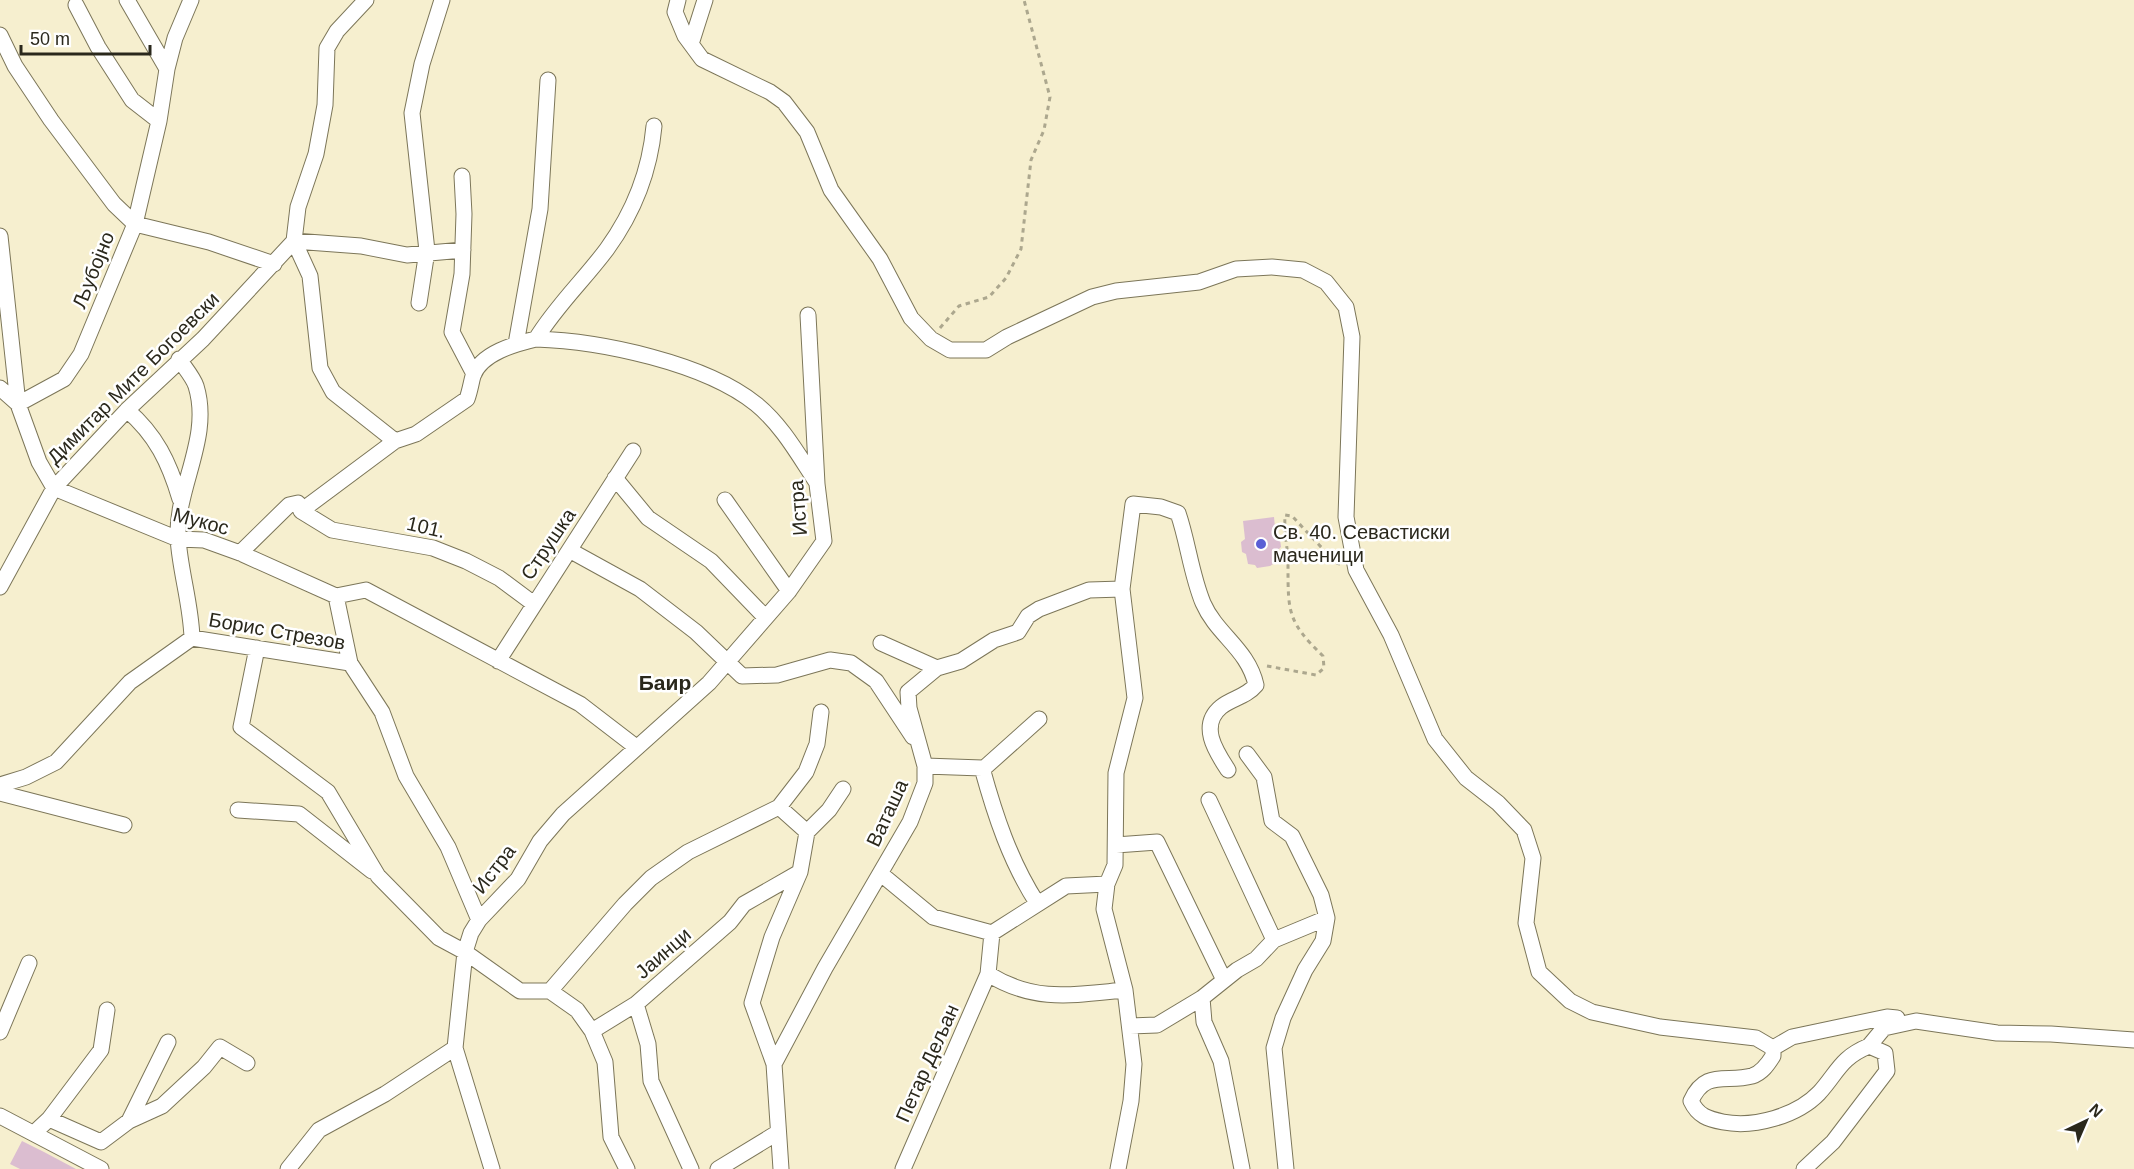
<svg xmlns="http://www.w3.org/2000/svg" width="2134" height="1169" font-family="Arial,sans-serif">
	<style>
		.building { fill: #dbbdd0 }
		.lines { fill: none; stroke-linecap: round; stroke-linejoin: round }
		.street-casing { stroke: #7c7659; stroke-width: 17 }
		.path { stroke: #aca78e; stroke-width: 3; stroke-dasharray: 4.5 4.5; stroke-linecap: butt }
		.street { stroke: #fff; stroke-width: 15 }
		.poi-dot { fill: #5a5ed5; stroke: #fff; stroke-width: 2 }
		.labels { text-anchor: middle; stroke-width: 5; stroke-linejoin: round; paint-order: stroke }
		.street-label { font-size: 20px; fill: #2a281c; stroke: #fff }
		.poi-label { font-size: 20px; fill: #2a281c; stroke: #fff; text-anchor: start }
		.neighbourhood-label { font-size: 21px; font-weight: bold; fill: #2a281c; stroke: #fff }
	</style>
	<rect width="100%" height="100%" fill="#f6efcf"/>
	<path class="building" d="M1274,517L1276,537L1280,539L1281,547L1278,550V561L1270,566L1257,568L1255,565L1248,564L1246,554L1242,552L1241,542L1245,539L1243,521Z
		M22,1141L44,1152L76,1169H20L10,1164Z"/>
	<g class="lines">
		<g class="street-casing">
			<path id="street" d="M127,0L167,69
				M366,0L337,31L327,48L325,105L316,154L298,207L294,241L310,276L320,368L333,392L395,441
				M678,0L675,12L685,36L702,59L770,92L784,102L807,132L831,190L880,259L911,318L931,339L950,350H986L1007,337L1092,297L1116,291L1199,282L1236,269L1272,267L1303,270L1326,282L1346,307L1352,337L1346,517L1356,570L1391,635L1435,739L1466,778L1498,803L1524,830L1533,858L1526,923L1539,972L1570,1001L1592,1012L1660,1027L1756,1038L1773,1048V1056C1768,1064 1762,1073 1752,1076C1726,1083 1705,1069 1691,1101C1698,1116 1708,1119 1723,1122C1754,1128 1797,1116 1819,1093C1838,1072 1840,1058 1869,1046L1885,1053L1887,1071L1833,1142L1804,1169
				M76,5L98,47L132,100L159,121
				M0,35L15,66L51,120L114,204L135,224L209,242L274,264
				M691,44L705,0
				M462,176L464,214L462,274L452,332L474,374
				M0,236L18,404L39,462L54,488L178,539L204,540L240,553L336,596
				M419,303L427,251L412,113L422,64L442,0
				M536,339C601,341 705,363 756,404C782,425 799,456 817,483
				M516,344L540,209L548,80
				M179,359C184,367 193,377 196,386C212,438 176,486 178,538C180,571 191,604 192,638
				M0,388L18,404L64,379L81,354L135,224L159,121L167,69L175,38L191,0
				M127,410C156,435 169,462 180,499
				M615,478L648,518L711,561L765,617
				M725,500L789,591
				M301,511L332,530L433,548L466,561L499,578L534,604
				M571,551L640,589L696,632L742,676L777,675L830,660L851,663L876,681L913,737
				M240,553L289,505L298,503L301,511L395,441L416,434L467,399C470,391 471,383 473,376C481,353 515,344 536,339C556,306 584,280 607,249C633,213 650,170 654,126
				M0,587L54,488L127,410L203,339L294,241L361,246L407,255L463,250
				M336,596L366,590L580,704L636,747
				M336,596L350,663
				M881,643L937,668
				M257,648L241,727L328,792L378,876L439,938L465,952L520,991H550L577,1010L592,1031L605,1062L611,1137L627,1169
				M498,661L633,451
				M1247,754L1264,777L1272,821L1292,836L1321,895L1327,918L1323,941L1305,970L1283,1018L1274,1048L1286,1169
				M925,766L982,768C995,815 1010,861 1037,903
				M982,770L1039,719
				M0,785L26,777L56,762L130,682L192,638L350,663L382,712L406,776L448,847L479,920
				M0,793L124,825
				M1209,800L1274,940L1256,959L1237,970L1202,998L1204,1022L1221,1061L1242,1169
				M238,810L299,814L372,871
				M807,832L829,810L843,789
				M1116,845L1157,842L1224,980
				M881,874L933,917L992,933L1066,886L1107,884
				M992,933L988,974C1035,1003 1073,995 1125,990
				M1274,940L1327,918
				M550,991L625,904L651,878L688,852L779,807L806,772L817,744L821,712
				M636,1004L648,1044L651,1081L691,1169
				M1130,1026L1157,1025L1202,998
				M592,1031L636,1004L730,922L744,904L800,872
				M0,1032L29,963
				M1869,1046L1884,1028L1916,1021L1997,1033L2051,1034L2134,1040
				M1773,1048L1792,1037L1887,1017L1897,1018
				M774,1064L752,1003L772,937L800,872L807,832L779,807
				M0,1116L101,1169
				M49,1119L101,1050L107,1010
				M129,1121L168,1042
				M34,1133L49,1119L101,1142L129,1121L162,1106L204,1067L220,1047L247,1063
				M288,1169L319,1130L385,1094L455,1048
				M492,1169L455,1048L465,952L471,933L479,920L518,879L540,841L563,814L709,683L789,591L824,541L817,484L808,315
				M718,1169L777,1133
				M781,1169L774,1064L825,968L910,822L925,783V766L909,708L908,692L937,668L961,661L994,640L1018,632L1028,616L1039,609L1089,590L1122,589
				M903,1169L988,974
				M1118,1169L1131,1101L1134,1064L1125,990L1104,909L1107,884L1115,865L1116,773L1135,698L1122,589L1133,504L1161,507L1178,513C1188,542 1191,574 1203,603C1217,635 1248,649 1256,685C1246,697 1232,698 1221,707C1198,726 1217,753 1228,770"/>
		</g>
		<path class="path" d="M940,328L959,306L989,297L1006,278L1021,249L1031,160L1044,130L1050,97L1024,0
			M1267,666L1316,675L1324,668L1323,656C1288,622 1288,613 1288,566C1288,549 1284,532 1285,515L1292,516L1336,563L1340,564"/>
		<use href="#street" class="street"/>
	</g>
	<circle class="poi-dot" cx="1261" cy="544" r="6"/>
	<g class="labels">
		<g class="street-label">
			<text transform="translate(93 270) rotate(-68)" y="7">Љубојно</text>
			<text transform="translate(133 378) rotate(-45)" y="7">Димитар Мите Богоевски</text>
			<text transform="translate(798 508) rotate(-94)" y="7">Истра</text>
			<text transform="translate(201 521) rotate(15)" y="7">Мукос</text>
			<text transform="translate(426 527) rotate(13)" y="7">101.</text>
			<text transform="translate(548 544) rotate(-56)" y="7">Струшка</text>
			<text transform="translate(277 631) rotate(10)" y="7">Борис Стрезов</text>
			<text transform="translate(887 813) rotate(-65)" y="7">Ваташа</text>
			<text transform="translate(494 869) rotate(-52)" y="7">Истра</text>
			<text transform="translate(663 953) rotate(-41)" y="7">Јаинци</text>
			<text transform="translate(927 1063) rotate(-66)" y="7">Петар Дељан</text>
		</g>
		<g class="poi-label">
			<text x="1273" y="539">Св. 40. Севастиски<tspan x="1273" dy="23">маченици</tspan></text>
		</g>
		<g class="neighbourhood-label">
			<text x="665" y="690">Баир</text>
		</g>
	</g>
	<g transform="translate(2086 1121) rotate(44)" stroke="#ffffff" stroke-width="4.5" paint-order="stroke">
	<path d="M0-4.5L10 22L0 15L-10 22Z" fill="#2a281c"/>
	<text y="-9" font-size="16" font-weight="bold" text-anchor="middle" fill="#2a281c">N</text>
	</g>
	<path d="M21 45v9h129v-9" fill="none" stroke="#2a281c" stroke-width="3"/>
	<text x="30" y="45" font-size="18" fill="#2a281c" stroke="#ffffff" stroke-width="4.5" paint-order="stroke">50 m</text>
</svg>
